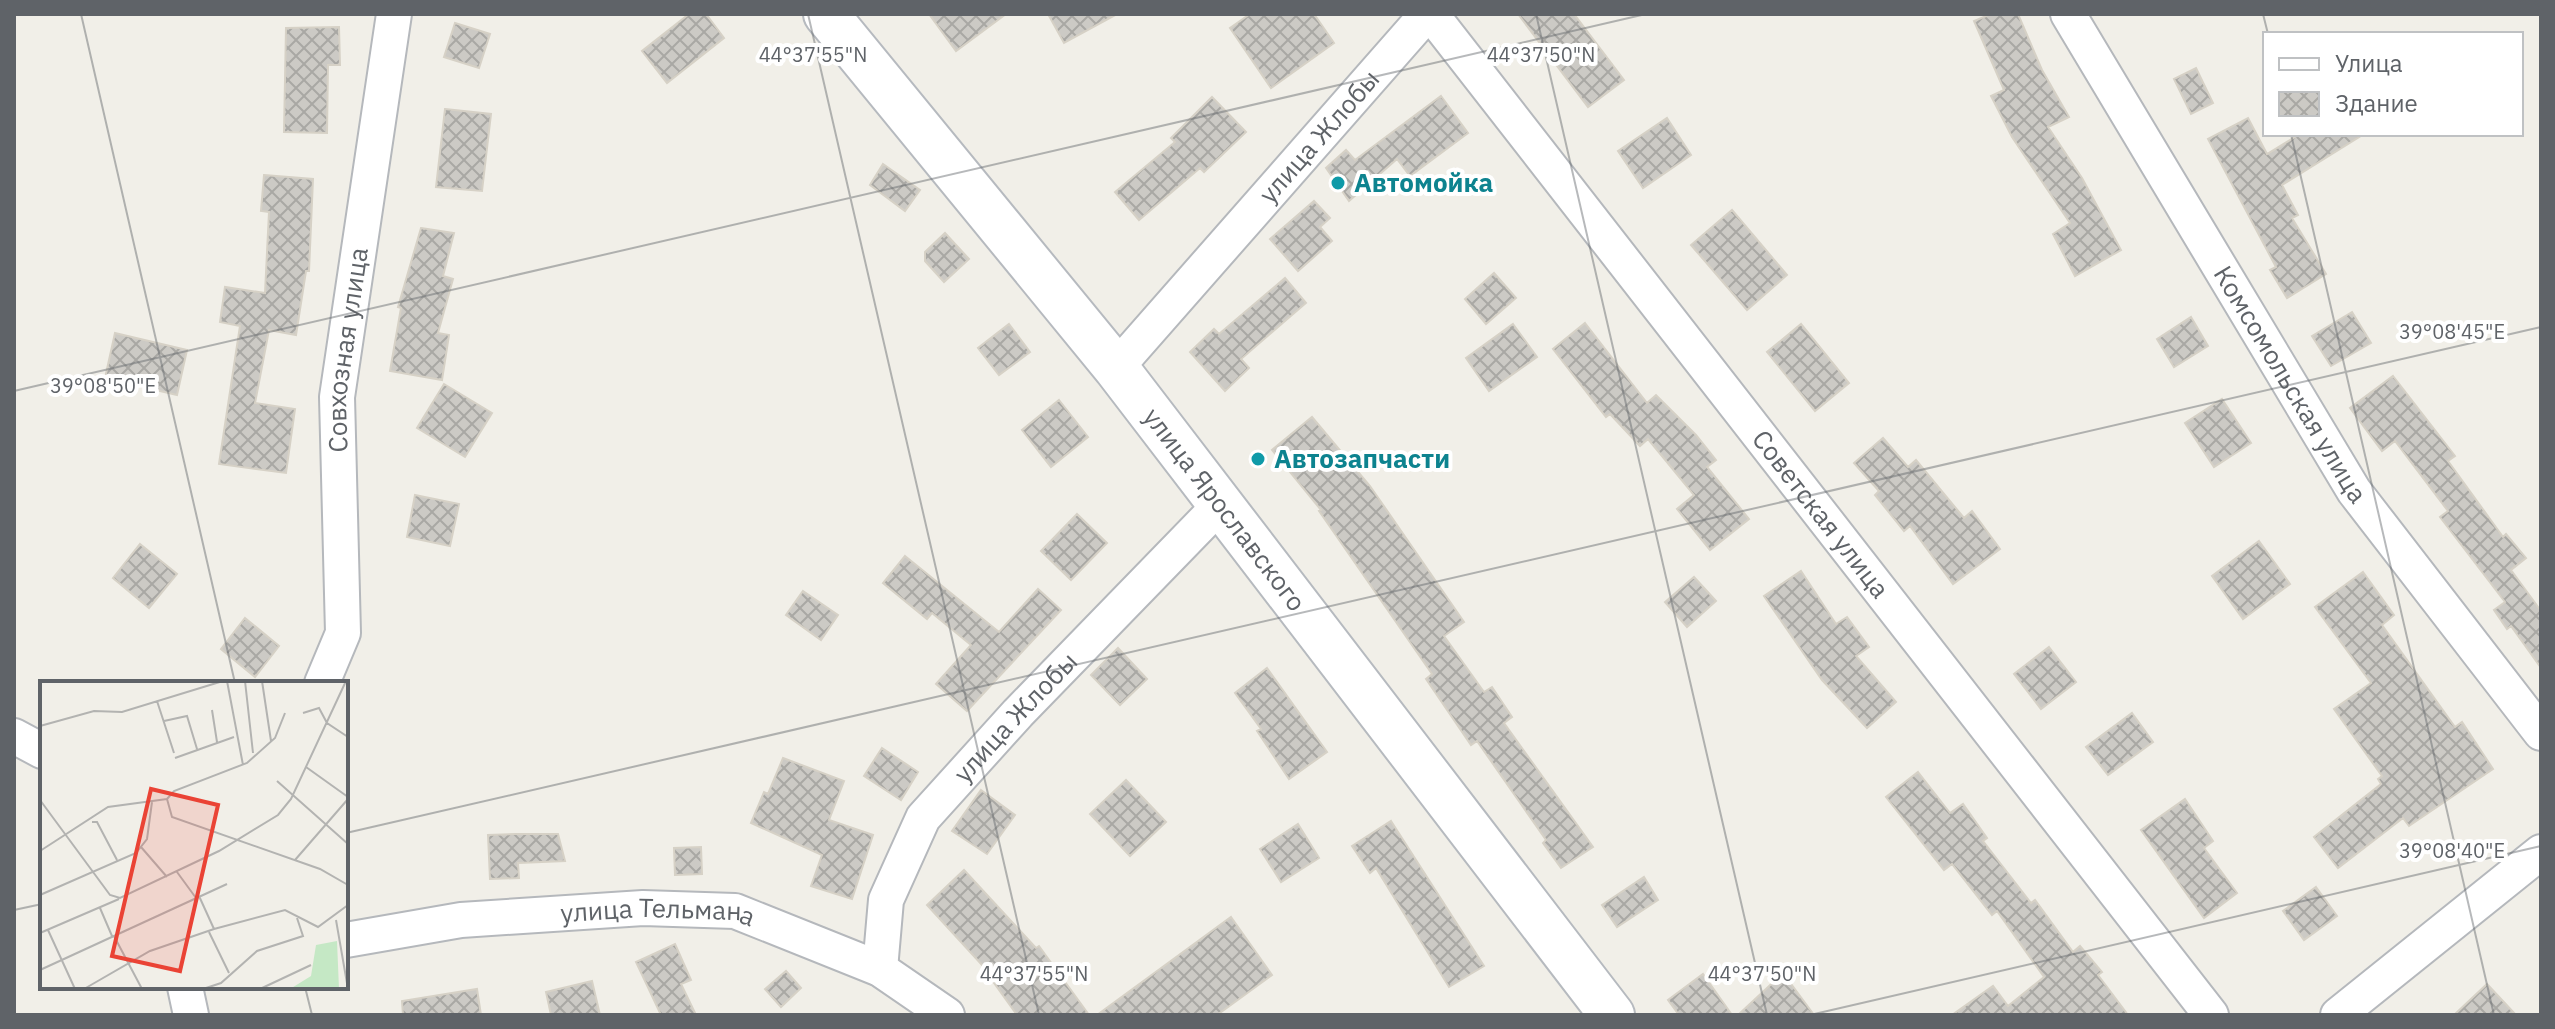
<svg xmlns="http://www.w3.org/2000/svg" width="2555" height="1029" font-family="'IBM Plex Sans',sans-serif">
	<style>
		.building { fill: url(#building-cross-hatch); stroke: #d6d1c6; stroke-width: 2 }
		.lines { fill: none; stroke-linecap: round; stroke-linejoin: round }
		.street-casing { stroke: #b5b8bc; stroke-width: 38 }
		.secondary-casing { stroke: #b6babf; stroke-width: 48 }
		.street { stroke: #fff; stroke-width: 34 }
		.secondary { stroke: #fff; stroke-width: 44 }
		.ticks { fill: none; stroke: #5f6368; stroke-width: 2; stroke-opacity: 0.45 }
		.culture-dot { fill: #0f9aa8; stroke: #fff; stroke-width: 3 }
		.labels { text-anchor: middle; stroke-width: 8; stroke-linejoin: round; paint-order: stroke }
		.street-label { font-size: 26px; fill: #5f6368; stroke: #fff }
		.culture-label { font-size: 26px; font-weight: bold; fill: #0d838f; stroke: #fff; text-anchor: start }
		.inset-road { fill: none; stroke: #b3b3b1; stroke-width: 2 }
		.view { fill: #ea4335; fill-opacity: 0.15; stroke: #ea4335; stroke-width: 4 }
		.inset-edge { fill: none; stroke: #5f6368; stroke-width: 4 }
		.ticks-label { font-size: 20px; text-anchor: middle; fill: #5f6368; stroke: #fff; stroke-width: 8; stroke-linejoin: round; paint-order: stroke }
	</style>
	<defs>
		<pattern id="building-cross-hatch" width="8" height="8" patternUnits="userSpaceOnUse" patternTransform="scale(2)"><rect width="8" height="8" fill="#cccac5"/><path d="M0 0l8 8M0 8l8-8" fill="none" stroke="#a9a8a4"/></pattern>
	</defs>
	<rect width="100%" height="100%" fill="#f1efe8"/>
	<path class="building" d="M689,14H706L724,38L667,83L642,51Z
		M929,14H1006L956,51Z
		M1048,14H1117L1064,43Z
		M1250,14H1314L1334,43L1271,88L1230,28Z
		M1518,14H1574L1624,80L1588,107Z
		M1991,14H2018L2042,70L2069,117L2048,127L2082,178L2121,250L2075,276L2053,234L2070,223L2012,137L1991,96L2004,90L1974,21Z
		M455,23L490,34L479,68L444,57Z
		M339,27L340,65H328L327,133L284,132L286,28Z
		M2196,68L2213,103L2191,114L2174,79Z
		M1441,96L1468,133L1410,176L1397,159L1349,201L1326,168L1346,150L1355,160Z
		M1212,97L1246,132L1204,172L1200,168L1139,220L1115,192L1175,142L1171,138Z
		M445,109L491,114L482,191L436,187Z
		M1667,118L1691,155L1643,188L1618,151Z
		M2248,118L2267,154L2300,134H2364L2282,185L2298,215L2292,218L2326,274L2287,298L2270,270L2276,267L2208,139Z
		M883,164L920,190L905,211L870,185Z
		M264,175L313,179L309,271H306L296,335L269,330L255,403L295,409L286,473L219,464L240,326L220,322L225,287L265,293L269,212L261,211Z
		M1314,201L1330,218L1320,227L1332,241L1298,271L1270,239Z
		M1732,210L1787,275L1747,310L1691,245Z
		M421,228L454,233L443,276L453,279L438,333L449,335L442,380L390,371L401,308L398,307Z
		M945,233L969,259L944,282L925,261V252Z
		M1494,273L1516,298L1486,324L1465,299Z
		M1285,278L1306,303L1241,359L1249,368L1225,391L1190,352L1214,329L1219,334Z
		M2352,312L2371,343L2331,366L2312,336Z
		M2191,317L2208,346L2174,367L2157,339Z
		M1585,323L1647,403L1656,395L1696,435L1716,460L1707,467L1749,519L1710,550L1677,509L1694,495L1648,439L1640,446L1610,414L1606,417L1553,349Z
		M1009,324L1030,352L999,375L978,348Z
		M1513,324L1537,357L1489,391L1466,358Z
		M1801,324L1849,383L1815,411L1767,352Z
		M115,333L187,350L177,395L105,378Z
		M2393,376L2455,456L2448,461L2503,537L2506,534L2526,558L2511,570L2541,611V668L2511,626L2507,629L2494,610L2505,602L2440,517L2448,511L2395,441L2382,451L2350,408Z
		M444,384L492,413L465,457L417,428Z
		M2222,399L2251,443L2214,467L2185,423Z
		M1059,400L1088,437L1051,467L1022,430Z
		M1312,417L1370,486L1464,622L1444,636L1484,692L1492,687L1512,717L1504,723L1593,847L1561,868L1543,843L1546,840L1477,741L1471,745L1426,679L1432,674L1319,511L1321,510L1272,450Z
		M1883,438L1908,467L1916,460L1964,518L1972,511L2000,549L1953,584L1910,526L1904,531L1875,495L1879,491L1854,463Z
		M415,495L459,504L450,546L407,537Z
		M1077,514L1107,543L1071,580L1041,551Z
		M2259,541L2290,584L2243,619L2212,576Z
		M140,544L177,574L149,608L113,578Z
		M905,556L999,632L1038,589L1061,610L967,711L936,684L971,645L932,613L927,619L883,583Z
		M1801,571L1836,624L1847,617L1869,647L1856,656L1896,702L1867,728L1822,680L1764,596Z
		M2363,572L2394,615L2382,625L2455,727L2462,722L2493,769L2409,826L2403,818L2338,868L2314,837L2381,784L2378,779L2382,776L2334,709L2371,683L2315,607Z
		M1694,577L1716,601L1687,627L1665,602Z
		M803,591L838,615L821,640L786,615Z
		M245,618L279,646L255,677L221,649Z
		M2049,647L2076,682L2041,709L2014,674Z
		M1118,648L1147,679L1120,705L1091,675Z
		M1267,668L1327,752L1289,779L1257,731L1261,729L1235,693Z
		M2132,713L2153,742L2108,775L2086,747Z
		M882,748L918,772L901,800L864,776Z
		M783,758L844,781L829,820L873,835L852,899L811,886L822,855L751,823L764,792L768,794Z
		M1918,772L1950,813L1963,804L1987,838L1983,841L2031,903L2035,900L2073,952L2080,946L2102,972L2098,975L2128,1015H1952L1993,986L2008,1006L2044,977L1997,911L1992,915L1952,864L1944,870L1886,797Z
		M1126,780L1166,822L1130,856L1090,814Z
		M981,790L1015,815L987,854L952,831Z
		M2185,799L2213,841L2204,848L2237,893L2204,918L2141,830Z
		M1391,821L1484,966L1449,987L1376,868L1370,873L1352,846Z
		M1298,824L1319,858L1281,882L1260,849Z
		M516,834H558L565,861L518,863L519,878L490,879L488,835Z
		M701,847L702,874L675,875L674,848Z
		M964,870L1036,948L1039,946L1089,1015H1017L992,980L994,978L927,905Z
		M1644,877L1658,900L1617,927L1602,905Z
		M2316,887L2337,916L2304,940L2283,911Z
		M1231,917L1272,975L1217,1015H1097Z
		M675,944L691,980L681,984L696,1015H661L636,962Z
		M786,971L801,988L781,1007L765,989Z
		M1783,973L1814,1015H1738Z
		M1703,974L1732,1015H1679L1668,1000Z
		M592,981L600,1015H551L546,992Z
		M2487,984L2516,1015H2454Z
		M477,989L481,1015H403L402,1001Z"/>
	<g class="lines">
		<g class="street-casing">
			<g id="street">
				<path id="s1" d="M1431,14L2211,1015"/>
				<path id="s2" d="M2068,14L2354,491L2541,733"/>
				<path id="s3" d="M1116,368L1427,14"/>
				<path id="s4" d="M322,683L343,633L337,397L394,14"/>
				<path d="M14,736L42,751"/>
				<path id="s5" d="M346,940L461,920L643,908L735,911L880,969L947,1015"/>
				<path id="s6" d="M880,969L886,900L923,818L1018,713L1222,503"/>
				<path d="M185,987L191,1015"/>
				<path d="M2338,1015L2541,852"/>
			</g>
		</g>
		<g class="secondary-casing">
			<g id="secondary">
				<path id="s7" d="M826,14L1116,368L1612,1015"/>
			</g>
		</g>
		<use href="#street" class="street"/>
		<use href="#secondary" class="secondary"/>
	</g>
	<path class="ticks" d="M81,14L235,683M808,14L1039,1015M1536,14L1767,1015M2263,14L2268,34M2291,134L2494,1015M14,391L1646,14M346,833L2541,327M14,910L42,904M305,987L312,1015M1810,1015L2541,846"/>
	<g class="culture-dot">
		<circle cx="1338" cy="183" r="8"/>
		<circle cx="1258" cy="459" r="8"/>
	</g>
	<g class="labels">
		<g class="street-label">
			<text dy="9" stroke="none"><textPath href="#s3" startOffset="308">улица Жлобы</textPath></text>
			<text dy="9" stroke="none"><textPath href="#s4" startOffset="338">Совхозная улица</textPath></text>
			<text dy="9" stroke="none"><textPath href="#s2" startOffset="432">Комсомольская улица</textPath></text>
			<text dy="9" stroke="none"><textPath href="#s7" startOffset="636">улица Ярославского</textPath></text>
			<text dy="9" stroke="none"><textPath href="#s1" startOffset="634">Советская улица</textPath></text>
			<text dy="9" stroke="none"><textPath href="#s6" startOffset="296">улица Жлобы</textPath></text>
			<text dy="9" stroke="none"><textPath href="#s5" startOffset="314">улица Тельмана</textPath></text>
		</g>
		<g class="culture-label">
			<text x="1354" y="192">Автомойка</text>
			<text x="1274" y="468">Автозапчасти</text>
		</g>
	</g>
	<g transform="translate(40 681)">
		<rect width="308" height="308" fill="#f1efe8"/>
		<path d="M297,260L299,308H250L271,295L276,264Z" fill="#c5e8c5"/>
		<path class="inset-road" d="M187,0L203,84M205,0L213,72M222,0L231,60M117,20L134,72M172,29L177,61M263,32L279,27L287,42L308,56M124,40L147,35L157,68M0,45L54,30L82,31L183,0M135,77L194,56M266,86L308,116M237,100L308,163M127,118L132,136L280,188L308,204M127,118L134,110L207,82L235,57L245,32M0,119L70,214L80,217L179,170L238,134L251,118L306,0M52,141H57L77,179M101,166L127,196M0,170L68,126L127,118M255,179L308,118M137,191L156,217M0,214L96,172L107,158L112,121M159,215L174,248M60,227L72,255M296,239L308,308M8,249L35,308M169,251L189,292M0,252L79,218M74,255L102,308M0,289L187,203M44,308L110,270L174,248L245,229L278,246L308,224M163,308L181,302L217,270L263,255L257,237M220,308L271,284"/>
		<path class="view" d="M111,108L178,124L140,290L72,275Z"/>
		<rect width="308" height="308" class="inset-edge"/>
	</g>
	<g class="ticks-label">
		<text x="813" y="62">44°37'55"N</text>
		<text x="1541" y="62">44°37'50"N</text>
		<text x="2452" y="339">39°08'45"E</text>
		<text x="103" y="393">39°08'50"E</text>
		<text x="2452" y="858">39°08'40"E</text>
		<text x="1034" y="981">44°37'55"N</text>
		<text x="1762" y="981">44°37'50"N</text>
	</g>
	<rect width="2555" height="1029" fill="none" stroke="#5f6368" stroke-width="32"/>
	<rect x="2263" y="32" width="260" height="104" fill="#ffffff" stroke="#bfc1c3" stroke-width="2"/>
	<rect x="2279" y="58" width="40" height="12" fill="#ffffff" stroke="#bfc1c3" stroke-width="2"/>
	<text x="2335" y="72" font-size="24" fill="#5f6368">Улица</text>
	<rect x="2279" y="92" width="40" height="24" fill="url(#building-cross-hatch)" stroke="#bfc1c3" stroke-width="2"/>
	<text x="2335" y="112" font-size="24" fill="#5f6368">Здание</text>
</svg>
